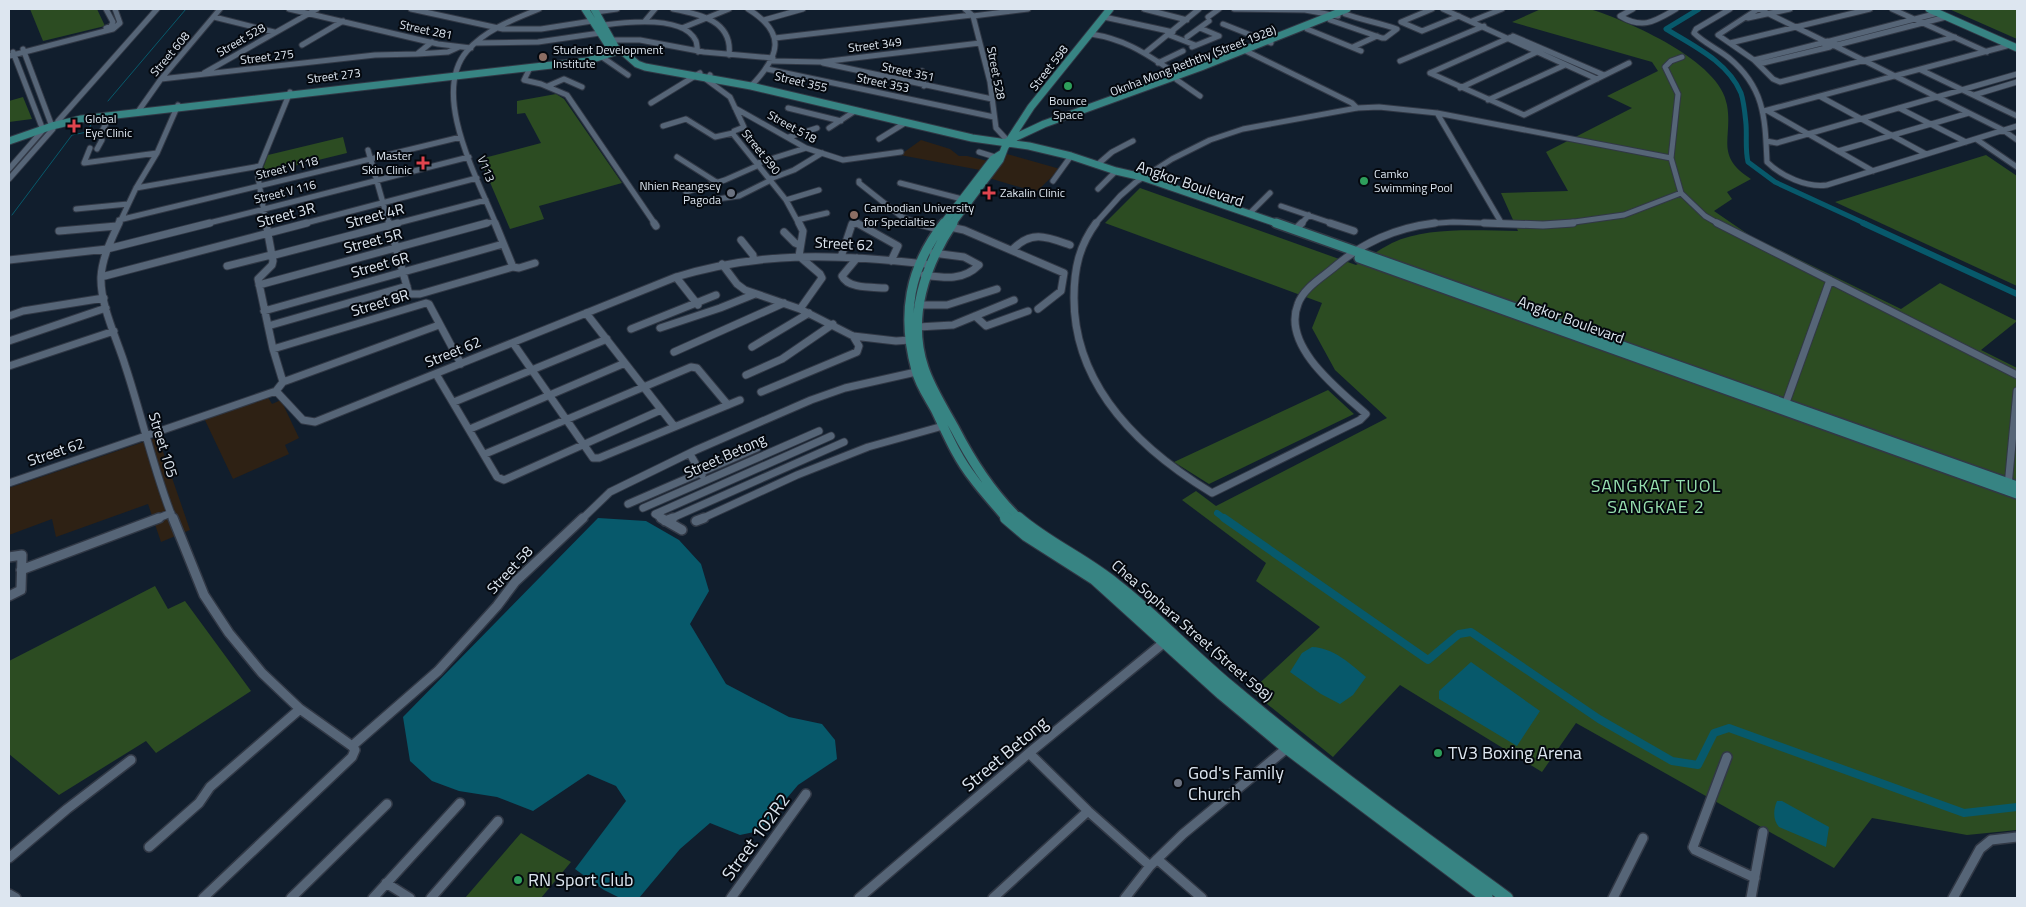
<svg xmlns="http://www.w3.org/2000/svg" width="2026" height="907" font-family="'Titillium Web',sans-serif">
	<style>
		.commercial { fill: #2e2114 }
		.green { fill: #2c4c22 }
		.water { fill: #07596b }
		.lines { fill: none; stroke-linecap: round; stroke-linejoin: round }
		.stream { stroke: #07596b; stroke-width: 1 }
		.canal-far2 { stroke: #07596b; stroke-width: 5 }
		.canal-far1 { stroke: #07596b; stroke-width: 6 }
		.canal { stroke: #07596b; stroke-width: 8 }
		.minor-far2-casing { stroke: #313845; stroke-width: 7 }
		.minor-far1-casing { stroke: #313845; stroke-width: 9 }
		.minor-casing { stroke: #313845; stroke-width: 12 }
		.major-far2-casing { stroke: #313845; stroke-width: 9 }
		.major-far1-casing { stroke: #313845; stroke-width: 12 }
		.major-casing { stroke: #313845; stroke-width: 14 }
		.minor-far2 { stroke: #566577; stroke-width: 5 }
		.minor-far1 { stroke: #566577; stroke-width: 7 }
		.minor { stroke: #566577; stroke-width: 9 }
		.major-far2 { stroke: #378483; stroke-width: 7 }
		.major-far1 { stroke: #378483; stroke-width: 9 }
		.major { stroke: #378483; stroke-width: 12 }
		.education-dot { fill: #8d6e63; stroke: #04080e; stroke-width: 2 }
		.leisure-dot { fill: #2e9e5b; stroke: #04080e; stroke-width: 2 }
		.health-dot { fill: #e0444e; stroke: #04080e; stroke-width: 2 }
		.worship-dot { fill: #6b7280; stroke: #04080e; stroke-width: 2 }
		.labels { text-anchor: middle; stroke-width: 4; stroke-linejoin: round; paint-order: stroke }
		.far-street-label { font-size: 12px; fill: #dde6f0; stroke: #04080e }
		.far-poi-label { font-size: 12px; fill: #dde6f0; stroke: #04080e; text-anchor: start }
		.street-label { font-size: 15px; fill: #dde6f0; stroke: #04080e }
		.quarter-label { font-size: 18px; letter-spacing: 1px; fill: #96dfaf; stroke: #04080e }
		.near-poi-label { font-size: 18px; fill: #dde6f0; stroke: #04080e; text-anchor: start }
		.near-street-label { font-size: 18px; fill: #dde6f0; stroke: #04080e }
	</style>
	<rect width="100%" height="100%" fill="#111e2d"/>
	<path class="commercial" d="M921,140L950,149L959,156H967L988,161L980,170L900,155Z
		M1007,154L1060,169L1036,192L989,178Z
		M266,394L272,404L281,400L299,438L285,445L289,454L233,479L203,416Z
		M158,437L190,530L161,542L148,504L56,537L52,519L9,535V488Z"/>
	<path class="green" d="M30,9H97L105,26L43,41Z
		M1541,9C1556,9 1576,5 1590,9C1628,21 1721,61 1727,105C1733,138 1714,156 1751,179L1727,192L1732,199L1714,211L1749,235L1901,309L1940,283L2017,321L1981,350L2017,368V830L1967,835L1872,818L1834,868L1576,723L1542,772L1400,685L1333,757L1251,691L1320,627L1256,581L1266,563L1182,500L1196,491L1216,506L1387,418L1335,370L1312,328L1322,303L1105,223L1140,188L1356,265C1368,258 1380,249 1392,243C1428,226 1480,231 1518,231L1501,193L1568,191L1546,152L1632,108L1607,96L1658,71L1652,62L1512,22Z
		M1949,9H2017V39Z
		M556,94L564,99L622,183L539,206L544,219L510,229L480,159L541,143L525,113L517,114V101Z
		M23,97L32,119L9,122V101Z
		M343,137L347,153L261,174L268,155Z
		M1986,155L2017,176V286L1835,202Z
		M1328,390L1354,414L1209,484L1174,462Z
		M155,586L168,609L185,601L251,691L156,753L146,741L59,795L9,754V661Z
		M521,833L571,862L541,898H465Z"/>
	<path class="water" d="M598,518L646,521L679,540L701,564L709,591L690,624L726,684L789,717L822,724L835,740L837,759L798,785L759,831L740,835L710,823L680,849L639,898H620L604,890L575,869L626,801L616,786L588,774L533,811L497,797L459,791L432,781L410,761L403,717Z
		M1312,647C1334,648 1349,663 1366,677L1353,695L1340,704L1321,694L1290,672L1302,653Z
		M1471,662L1540,711L1517,746L1439,699V691Z
		M1777,801H1782L1829,827L1826,847L1779,827C1773,820 1773,810 1777,801Z"/>
	<g class="lines">
		<path class="stream" d="M108,101L186,9
			M12,215L72,135L87,132L92,123"/>
		<path class="canal-far2" d="M1699,9L1666,29C1694,46 1728,62 1741,93C1744,102 1745,114 1746,124C1747,137 1745,149 1748,162L1775,182L1866,224"/>
		<path class="canal-far1" d="M1863,223L2017,294
			M1217,513L1225,519"/>
		<path class="canal" d="M1224,518L1428,660L1459,634L1471,632L1599,719L1672,761L1698,765L1714,733L1729,728L1964,813L2017,807"/>
		<g class="minor-far2-casing">
			<path id="minor-far2" d="M106,9L113,22L111,26L106,28
				M289,9L438,44L471,48
				M411,9L503,29H541L592,21
				M673,9C700,14 733,21 729,55
				M748,9C787,33 780,56 751,86
				M965,9L973,16L990,82L996,128L1008,141
				M1144,9L1187,20
				M1234,9L1305,10L1338,16
				M1432,9L1401,22L1422,31L1459,16
				M1443,9L1597,79
				M1633,9L1620,16C1643,30 1655,21 1676,9
				M1730,9L1696,29L1694,33C1704,43 1718,49 1729,58C1765,88 1765,118 1767,162C1781,176 1807,188 1827,185L2017,126
				M1758,9L1718,35L1754,60L1773,79L1780,82L1955,37
				M1759,9L1824,41
				M1892,9L1987,52
				M596,12L617,9
				M973,16L1028,9
				M214,17L274,32
				M1104,17L1173,32
				M1208,17L1219,9
				M1748,18L1790,9
				M764,20L803,9
				M1330,20L1382,38H1385L1397,29C1380,23 1362,20 1345,14
				M645,21L655,9
				M1472,21L1502,9
				M1223,24L1271,43
				M604,25C626,22 684,15 696,41C697,44 697,49 698,52
				M682,28L729,9
				M1200,28L1219,36
				M1307,29L1361,51
				M1091,34C1123,39 1142,51 1169,69
				M1169,35L1195,45
				M1513,36L1604,75
				M1187,37L1209,21
				M775,38L972,15
				M613,40H640L704,52L773,58
				M1828,41L1836,44L1835,46L1825,45L1822,42Z
				M1830,41L1938,13
				M476,43L538,42L600,33
				M1730,43L1870,9
				M302,45L343,21
				M1837,45L1946,17
				M1835,46L2003,130L2017,140
				M1192,47L1219,36
				M1353,47L1377,36
				M1244,50L1352,103L1357,108
				M1145,53L1199,9
				M417,54L448,52L459,47
				M9,56L113,29L120,23L115,9
				M602,57L628,75
				M1754,60L1822,43
				M772,61L821,62L980,43
				M1400,61L1484,26
				M823,63L992,99
				M1158,63L1183,51
				M1759,64L1830,47
				M530,68L524,80L541,84L567,95L655,224
				M767,69L994,117
				M1921,70L2017,116
				M922,71L924,86
				M204,73L317,9
				M1430,73L1524,115L1629,63
				M1430,73L1511,37
				M710,75L707,80L730,97L744,127L734,131L733,134L786,200L799,224
				M161,79L375,55L417,54L432,42
				M1177,80L1200,96
				M548,86L564,79L582,87
				M1460,88L1537,52
				M1974,95L2017,82
				M1821,97L1926,154
				M1488,100L1565,65
				M651,103L700,73
				M735,108L806,148L843,160L901,152
				M788,108L841,121
				M1899,108L1966,142
				M1764,111L2010,45
				M1768,111L1873,171
				M137,113L161,79L220,9
				M1437,113L1502,224
				M58,121L157,9
				M663,126L686,119L715,137L733,133
				M829,128L855,111
				M789,137L817,128
				M879,139L905,123
				M1976,139L2017,167
				M1766,141L1777,143L2017,74
				M97,149L102,140L100,135L110,116
				M368,150L389,224
				M1838,151L1969,113
				M979,152L995,157
				M677,157L718,183
				M1671,158L1678,94L1665,67L1671,61L1682,57
				M84,163L157,153
				M84,163L90,148
				M758,163L806,148
				M1097,165L1112,152L1133,141
				M9,169L43,130L13,52
				M9,179L53,129L23,49
				M770,179L794,170L822,153
				M859,181V183L902,217L920,224
				M1053,181L1071,156
				M900,183L962,199
				M136,188L260,166
				M1098,189L1116,171
				M686,192L725,180L759,165
				M1681,193L1705,216L1719,224
				M786,200L819,190
				M695,202L739,196L771,180
				M1281,206L1334,224
				M76,209L128,204
				M1250,213L1270,193
				M119,220L461,137
				M797,220L827,213
				M119,224L136,188L157,153L178,105
				M205,224L469,157
				M266,224L258,177L260,166L290,92
				M302,224L477,178
				M394,224L486,200
				M483,224L494,221
				M496,224C478,179 430,94 467,51C485,30 514,19 539,9
				M852,224H859
				M1095,224L1120,196L1136,182L1172,159L1210,140L1243,129L1357,108L1379,107L1437,113L1671,158
				M1301,224L1309,215
				M1425,224L1453,222L1509,224
				M1560,224L1624,215L1681,193L1671,158"/>
		</g>
		<g class="minor-far1-casing">
			<path id="minor-far1" d="M119,223C111,240 102,258 101,277C100,305 117,339 125,365C142,416 153,469 173,519
				M266,223L273,261L272,265L258,279L273,349L283,382L276,391
				M389,223L409,294H420L513,267L519,268L535,263
				M495,223L513,267
				M654,223L656,226
				M799,223L803,231L799,256L820,274L822,278L800,309
				M915,223L939,229L950,227L964,230L1064,273L1061,291L1038,309
				M1096,223C1079,246 1074,269 1074,298C1074,387 1141,450 1212,493L1360,420L1366,414C1339,390 1281,346 1298,304C1303,289 1321,278 1332,269C1363,242 1395,228 1435,223
				M1330,223L1354,231
				M1484,223L1543,225L1573,223
				M1717,223L2017,375
				M1296,229L1302,223
				M59,231L117,226
				M784,232L795,243L800,245
				M741,240L753,255V259
				M1013,249C1032,230 1047,237 1070,245
				M271,256L398,223
				M841,257L852,224L857,223L898,246L891,261
				M857,258L842,276C848,289 873,287 885,288
				M9,260L107,249L210,223
				M722,264L737,284L745,290L800,309L853,336L896,341L910,340
				M227,266L271,255
				M924,275C945,278 963,281 979,265L964,257L933,253
				M101,277L307,223
				M676,277L698,305
				M259,285L487,223
				M918,305H947L997,289
				M264,311L503,244
				M586,313L674,426
				M9,316L23,311L104,298
				M975,316L986,326L1028,311
				M268,326L407,286
				M918,327L953,325L1014,300
				M660,328L720,308L755,294
				M631,329L716,295
				M9,341L106,308
				M513,343L593,458H599L740,400
				M752,347L809,313
				M273,349L426,303L429,304L461,364
				M674,352L784,303
				M9,366L114,331
				M436,374L497,477L504,480L661,410
				M746,375L782,359L833,324
				M283,382L439,325
				M276,391L303,420L315,422L676,277C762,251 837,254 925,264
				M761,392L857,352L859,346L853,336
				M454,402L607,339
				M1784,408L1830,280
				M470,429L625,363
				M485,454L691,367L697,368L728,405
				M690,454L702,475
				M9,483L276,391
				M2008,486L2017,391
				M628,504L757,448
				M643,508L819,431
				M156,519L171,513
				M582,519L610,492L696,450L811,400L845,388L916,372
				M663,519L655,514L831,436
				M670,519L844,442
				M701,519L797,475L868,447L943,426"/>
		</g>
		<g class="minor-casing">
			<path id="minor" d="M173,518L204,595L229,633L262,673L300,709L352,746
				M661,518L682,530
				M665,521L673,518
				M696,521L704,518
				M9,557L22,555L21,590L9,596
				M21,570L159,518
				M352,746L438,671L497,606L515,582L583,518
				M1029,753L1088,811L1150,866
				M1727,757L1693,847L1695,850L1755,878
				M149,847L199,803L210,787L300,709
				M9,858L67,809L131,760
				M1157,859L1202,898
				M386,883L410,898
				M9,894L16,898
				M203,898L352,757L355,750L352,746
				M291,898L387,804
				M373,898L460,803
				M431,898L498,821
				M731,898L806,794
				M859,898L1029,753L1167,640
				M993,898L1088,811
				M1125,898L1150,866L1183,834L1287,748
				M1613,898L1643,838
				M1751,898L1763,832
				M1953,898L1980,849L1991,840L2017,837"/>
		</g>
		<g class="major-far2-casing">
			<path id="major-far2" d="M585,9L612,51
				M594,9L617,50
				M1929,9L2017,48
				M9,141L52,126L81,119L587,61L621,50L637,64L645,67L751,86L972,138L1029,146L1071,156L1116,171L1142,177L1279,224
				M1008,141L1044,124L1201,67L1347,9
				M943,224L993,159L1001,154
				M952,224L1000,160L1005,147L1031,107L1110,9"/>
		</g>
		<g class="major-far1-casing">
			<path id="major-far1" d="M944,223C909,268 901,315 916,370C919,384 929,398 936,411C947,434 957,458 973,478C983,492 996,505 1007,519
				M953,223C925,265 907,318 924,368C931,389 944,409 955,429C972,462 992,493 1019,519
				M1276,223L2017,486
				M1359,258L2017,494"/>
		</g>
		<g class="major-casing">
			<path id="major" d="M1006,518L1026,535L1095,579L1222,694L1287,748L1487,898
				M1018,518C1048,544 1086,560 1117,586C1157,617 1191,655 1230,687C1319,762 1413,830 1507,898"/>
		</g>
		<use href="#minor-far2" class="minor-far2"/>
		<use href="#minor-far1" class="minor-far1"/>
		<use href="#minor" class="minor"/>
		<use href="#major-far2" class="major-far2"/>
		<use href="#major-far1" class="major-far1"/>
		<use href="#major" class="major"/>
	</g>
	<g class="education-dot">
		<circle cx="543" cy="57" r="5"/>
		<circle cx="854" cy="215" r="5"/>
	</g>
	<g class="leisure-dot">
		<circle cx="1068" cy="86" r="5"/>
		<circle cx="1364" cy="181" r="5"/>
		<circle cx="1438" cy="753" r="5"/>
		<circle cx="518" cy="880" r="5"/>
	</g>
	<g class="health-dot">
		<path d="M71.5 118.5h5v5h5v5h-5v5h-5v-5h-5v-5h5z"/>
		<path d="M420.5 155.5h5v5h5v5h-5v5h-5v-5h-5v-5h5z"/>
		<path d="M986.5 185.5h5v5h5v5h-5v5h-5v-5h-5v-5h5z"/>
	</g>
	<g class="worship-dot">
		<circle cx="731" cy="193" r="5"/>
		<circle cx="1178" cy="783" r="5"/>
	</g>
	<g class="labels">
		<g class="far-street-label">
			<text transform="translate(426 30) rotate(12)" y="4">Street 281</text>
			<text transform="translate(241 40) rotate(-30)" y="4">Street 528</text>
			<text transform="translate(875 45) rotate(-7)" y="4">Street 349</text>
			<text transform="translate(170 54) rotate(-50)" y="4">Street 608</text>
			<text transform="translate(267 57) rotate(-7)" y="4">Street 275</text>
			<text transform="translate(1193 61) rotate(-21)" y="4">Oknha Mong Reththy (Street 1928)</text>
			<text transform="translate(1049 68) rotate(-52)" y="4">Street 598</text>
			<text transform="translate(908 72) rotate(12)" y="4">Street 351</text>
			<text transform="translate(996 73) rotate(79)" y="4">Street 528</text>
			<text transform="translate(334 76) rotate(-7)" y="4">Street 273</text>
			<text transform="translate(801 82) rotate(13)" y="4">Street 355</text>
			<text transform="translate(883 83) rotate(12)" y="4">Street 353</text>
			<text transform="translate(792 127) rotate(29)" y="4">Street 518</text>
			<text transform="translate(761 152) rotate(51)" y="4">Street 590</text>
			<text transform="translate(287 168) rotate(-14)" y="4">Street V 118</text>
			<text transform="translate(486 169) rotate(68)" y="4">V113</text>
			<text transform="translate(285 192) rotate(-14)" y="4">Street V 116</text>
		</g>
		<g class="far-poi-label">
			<text x="553" y="54">Student Development<tspan x="553" dy="14">Institute</tspan></text>
			<text x="1068" y="105" text-anchor="middle">Bounce<tspan x="1068" dy="14">Space</tspan></text>
			<text x="85" y="123">Global<tspan x="85" dy="14">Eye Clinic</tspan></text>
			<text x="412" y="160" text-anchor="end">Master<tspan x="412" dy="14">Skin Clinic</tspan></text>
			<text x="1374" y="178">Camko<tspan x="1374" dy="14">Swimming Pool</tspan></text>
			<text x="721" y="190" text-anchor="end">Nhien Reangsey<tspan x="721" dy="14">Pagoda</tspan></text>
			<text x="1000" y="197">Zakalin Clinic</text>
			<text x="864" y="212">Cambodian University<tspan x="864" dy="14">for Specialties</tspan></text>
		</g>
		<g class="street-label">
			<text transform="translate(1190 184) rotate(19)" y="5">Angkor Boulevard</text>
			<text transform="translate(286 215) rotate(-15)" y="5">Street 3R</text>
			<text transform="translate(375 216) rotate(-15)" y="5">Street 4R</text>
			<text transform="translate(373 241) rotate(-15)" y="5">Street 5R</text>
			<text transform="translate(844 244) rotate(3)" y="5">Street 62</text>
			<text transform="translate(380 265) rotate(-16)" y="5">Street 6R</text>
			<text transform="translate(380 303) rotate(-17)" y="5">Street 8R</text>
			<text transform="translate(1571 320) rotate(20)" y="5">Angkor Boulevard</text>
			<text transform="translate(453 352) rotate(-22)" y="5">Street 62</text>
			<text transform="translate(163 445) rotate(73)" y="5">Street 105</text>
			<text transform="translate(56 452) rotate(-19)" y="5">Street 62</text>
			<text transform="translate(725 456) rotate(-24)" y="5">Street Betong</text>
			<text transform="translate(510 570) rotate(-47)" y="5">Street 58</text>
			<text transform="translate(1192 631) rotate(41)" y="5">Chea Sophara Street (Street 598)</text>
		</g>
		<g class="quarter-label">
			<text x="1656" y="492">SANGKAT TUOL<tspan x="1656" dy="21">SANGKAE 2</tspan></text>
		</g>
		<g class="near-poi-label">
			<text x="1448" y="759">TV3 Boxing Arena</text>
			<text x="1188" y="779">God's Family<tspan x="1188" dy="21">Church</tspan></text>
			<text x="528" y="886">RN Sport Club</text>
		</g>
		<g class="near-street-label">
			<text transform="translate(1005 754) rotate(-40)" y="6">Street Betong</text>
			<text transform="translate(756 837) rotate(-54)" y="6">Street 102R2</text>
		</g>
	</g>
	<rect width="2026" height="907" fill="none" stroke="#dde6f0" stroke-width="20"/>
</svg>
